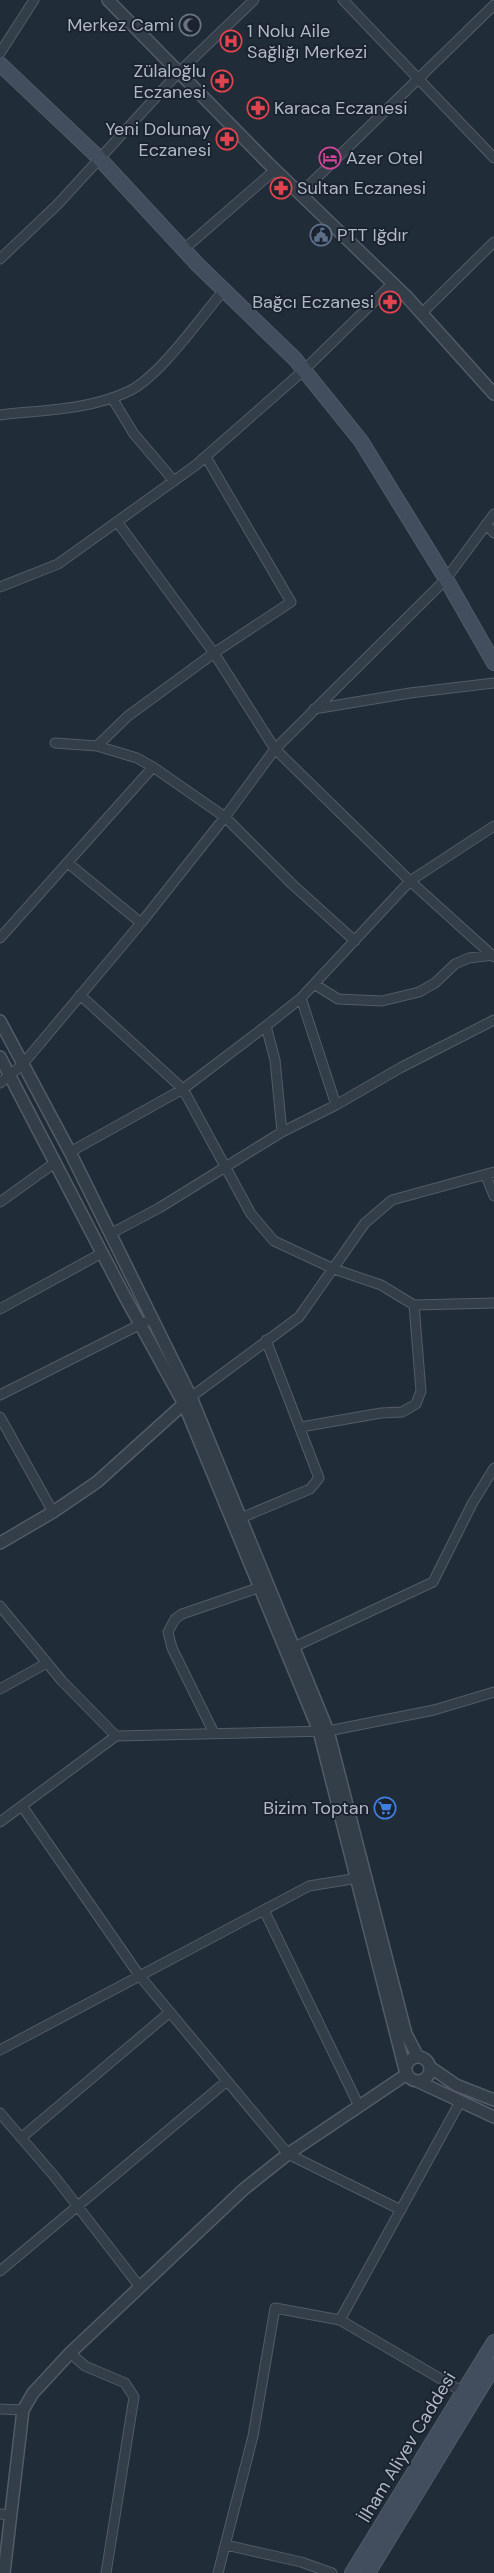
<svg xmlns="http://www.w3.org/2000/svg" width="494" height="2573" font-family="'DM Sans',sans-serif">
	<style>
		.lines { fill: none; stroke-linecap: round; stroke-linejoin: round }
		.minor-casing { stroke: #525b67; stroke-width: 11 }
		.tertiary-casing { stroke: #525b67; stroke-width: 14 }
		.secondary-casing { stroke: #525b67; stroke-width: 16 }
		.minor { stroke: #343e49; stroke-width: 9 }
		.tertiary { stroke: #343e49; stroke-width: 11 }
		.secondary { stroke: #424d5d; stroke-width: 14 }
		.labels { text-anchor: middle; stroke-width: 4; stroke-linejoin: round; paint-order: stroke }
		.poi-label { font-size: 18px; fill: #afb8c6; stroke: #1a232e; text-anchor: end }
		.street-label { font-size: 18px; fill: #afb8c6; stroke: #1a232e }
	</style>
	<rect width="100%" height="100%" fill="#212c39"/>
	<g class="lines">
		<g class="minor-casing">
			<path id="minor" d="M343,0L494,158
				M0,53L34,0
				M300,194L494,5
				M184,249L275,170
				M0,259L58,204L179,72L254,0
				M422,313L494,242
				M112,398L134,434L174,481
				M0,415C41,410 89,410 127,392C159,378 200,318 224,290
				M118,523L214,653L275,749L410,881L494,957
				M486,524L494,533
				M0,587L58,564L196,465L304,370L393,283
				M314,709L410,693L494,683
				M55,743L97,746L137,758L153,767L225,817L293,885L355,941
				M97,746L128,716L214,653L291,602L206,457
				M68,863L141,923
				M0,938L153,767
				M314,984L338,999L382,1001L419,992L435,983L455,964L469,958L494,955
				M80,995L183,1089L251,1214L274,1241L334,1269L381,1285L414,1305L494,1303
				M301,998L336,1105
				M266,1026L275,1060L282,1132
				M0,1083L22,1065L141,923L225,817L275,749L446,579L494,514
				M70,1152L183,1089L266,1026L301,998L410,881L494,826
				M486,1176L494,1196
				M0,1202L56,1162
				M110,1234L159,1208L282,1132L336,1105L400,1068L494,1020
				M0,1309L102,1253
				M0,1395L145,1322
				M191,1397L299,1317L365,1223L392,1200L494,1172
				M0,1417L53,1512
				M301,1427L381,1413L402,1412L416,1404L421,1391L414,1305
				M241,1518L310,1489L319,1478L266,1340
				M0,1606L62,1681L116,1736
				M294,1647L433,1582L472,1504L494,1468
				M0,1689L47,1663
				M214,1733L172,1648L168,1632L175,1619L182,1614L258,1588
				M22,1806L139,1975L288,2154L401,2210
				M0,1822L116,1736L328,1731L434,1710L494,1692
				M264,1910L359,2106
				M0,2050L309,1886L358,1878
				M0,2113L55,2177L140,2287
				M21,2138L170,2012
				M0,2271L227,2081
				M340,2320L460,2102
				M70,2353L85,2366L125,2383L134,2397L106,2573
				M0,2409L23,2410
				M0,2514L10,2515
				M226,2545L301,2562L332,2573
				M218,2573L253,2436L275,2308L340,2320L463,2392"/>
		</g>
		<g class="tertiary-casing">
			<path id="tertiary" d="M108,0L268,163L406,296L494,394
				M0,1021L70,1152L191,1397L328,1731L406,2034L418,2057
				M0,1057L124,1295L184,1404L319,1731L405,2070
				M0,1543L53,1512L97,1482L188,1400
				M406 2069a12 12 0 1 1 24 0a12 12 0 1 1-24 0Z
				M430,2067L456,2085L494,2100
				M417,2081L494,2117
				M4,2573L23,2410L33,2393L70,2353L244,2189L288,2154L407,2074"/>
		</g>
		<g class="secondary-casing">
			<path id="secondary" d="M0,64L98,157L198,265L295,359L361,441L446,579L494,663
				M352,2573L494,2342
				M368,2573L494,2366"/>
		</g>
		<use href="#minor" class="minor"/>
		<use href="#tertiary" class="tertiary"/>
		<use href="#secondary" class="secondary"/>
	</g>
	<defs>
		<g id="mosque-ring" transform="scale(1.125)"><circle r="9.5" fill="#1a232e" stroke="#6b7280" stroke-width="1.5"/><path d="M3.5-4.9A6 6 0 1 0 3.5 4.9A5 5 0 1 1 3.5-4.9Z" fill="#6b7280"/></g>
		<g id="hospital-ring" transform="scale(1.125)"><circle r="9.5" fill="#1a232e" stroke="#e0444e" stroke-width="1.5"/><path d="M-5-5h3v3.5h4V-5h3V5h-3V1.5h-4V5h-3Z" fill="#e0444e"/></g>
		<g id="pharmacy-ring" transform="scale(1.125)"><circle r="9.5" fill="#1a232e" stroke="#e0444e" stroke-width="1.5"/><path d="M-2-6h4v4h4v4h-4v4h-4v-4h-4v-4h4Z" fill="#e0444e"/></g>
		<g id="hotel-ring" transform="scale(1.125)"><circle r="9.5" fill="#1a232e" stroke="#d1479c" stroke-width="1.5"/><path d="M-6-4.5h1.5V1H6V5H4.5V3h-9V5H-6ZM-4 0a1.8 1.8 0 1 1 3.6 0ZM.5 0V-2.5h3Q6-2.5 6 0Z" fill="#d1479c"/></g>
		<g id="civic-ring" transform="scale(1.125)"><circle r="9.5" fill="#1a232e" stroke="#5c6f8a" stroke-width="1.5"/><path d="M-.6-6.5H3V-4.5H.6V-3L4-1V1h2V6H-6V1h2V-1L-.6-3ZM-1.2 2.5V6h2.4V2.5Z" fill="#5c6f8a"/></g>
		<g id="supermarket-ring" transform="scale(1.125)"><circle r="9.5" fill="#1a232e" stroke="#3f7fe0" stroke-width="1.5"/><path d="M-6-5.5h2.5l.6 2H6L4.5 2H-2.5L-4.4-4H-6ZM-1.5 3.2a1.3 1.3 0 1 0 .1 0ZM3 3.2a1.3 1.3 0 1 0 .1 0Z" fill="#3f7fe0"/></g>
	</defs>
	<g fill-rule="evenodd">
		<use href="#mosque-ring" x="190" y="25"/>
		<use href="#hospital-ring" x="231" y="41"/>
		<use href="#pharmacy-ring" x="222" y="81"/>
		<use href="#pharmacy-ring" x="258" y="108"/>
		<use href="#pharmacy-ring" x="227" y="139"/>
		<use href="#hotel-ring" x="330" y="158"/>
		<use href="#pharmacy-ring" x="281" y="188"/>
		<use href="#civic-ring" x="321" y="235"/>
		<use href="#pharmacy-ring" x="390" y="302"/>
		<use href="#supermarket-ring" x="385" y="1808"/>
	</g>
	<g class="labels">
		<g class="poi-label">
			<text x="174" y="31">Merkez Cami</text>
			<text x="247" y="37" text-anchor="start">1 Nolu Aile<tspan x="247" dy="21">Sağlığı Merkezi</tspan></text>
			<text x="206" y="77">Zülaloğlu<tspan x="206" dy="21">Eczanesi</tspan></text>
			<text x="274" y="114" text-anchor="start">Karaca Eczanesi</text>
			<text x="211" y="135">Yeni Dolunay<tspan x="211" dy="21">Eczanesi</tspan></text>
			<text x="346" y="164" text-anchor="start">Azer Otel</text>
			<text x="297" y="194" text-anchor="start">Sultan Eczanesi</text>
			<text x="337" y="241" text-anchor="start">PTT Iğdır</text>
			<text x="374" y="308">Bağcı Eczanesi</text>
			<text x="369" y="1814">Bizim Toptan</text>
		</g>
		<g class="street-label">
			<text transform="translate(407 2447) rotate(-59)" y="6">İlham Aliyev Caddesi</text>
		</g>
	</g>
</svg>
